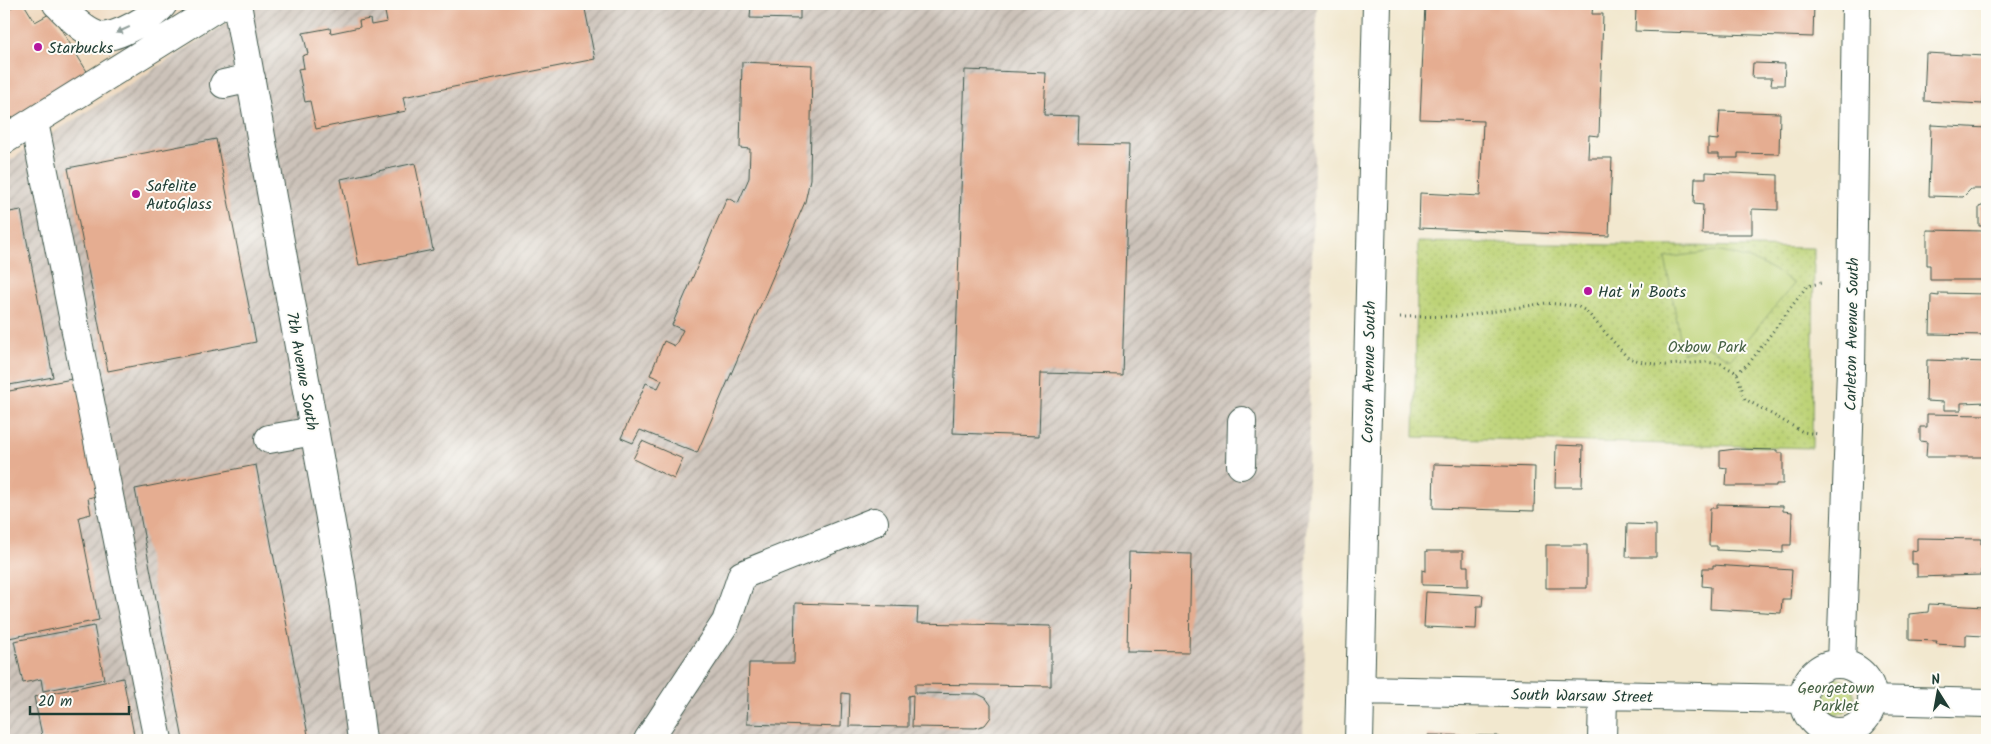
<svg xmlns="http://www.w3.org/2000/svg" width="1991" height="744" font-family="Kalam,sans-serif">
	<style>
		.built { fill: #eed7bb }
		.industrial { fill: url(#industrial-furrows) }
		.grass { fill: url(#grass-dots); stroke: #6e8856 }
		.garden { fill: #bdd377; stroke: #6e8856 }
		.building { fill: #e5ad91 }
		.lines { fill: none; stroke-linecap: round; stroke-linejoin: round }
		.minor-casing { stroke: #3f574b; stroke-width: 30 }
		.path { stroke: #3f574b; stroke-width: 3; stroke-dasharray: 1 4; stroke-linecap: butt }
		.minor { stroke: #fff; stroke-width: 28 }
		.oneway { fill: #8f9e9a }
		.poi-dot { fill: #b5179e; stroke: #fdfcf7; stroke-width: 2 }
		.labels { text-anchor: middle; stroke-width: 4; stroke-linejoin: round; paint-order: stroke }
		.poi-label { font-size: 16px; fill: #1f3d34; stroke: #fdfcf7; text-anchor: start }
		.street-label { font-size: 16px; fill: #1f3d34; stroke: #fdfcf7 }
		.park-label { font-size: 16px; fill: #466245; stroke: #fdfcf7 }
	</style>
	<defs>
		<pattern id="industrial-furrows" width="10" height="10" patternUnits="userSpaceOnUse" patternTransform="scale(1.25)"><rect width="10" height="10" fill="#ccc2b9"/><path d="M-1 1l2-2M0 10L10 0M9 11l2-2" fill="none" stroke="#a59f97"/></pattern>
		<pattern id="grass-dots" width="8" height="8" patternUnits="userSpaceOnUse" patternTransform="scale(1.25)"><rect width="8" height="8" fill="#bdd377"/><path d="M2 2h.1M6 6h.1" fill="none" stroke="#a2b668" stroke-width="1.8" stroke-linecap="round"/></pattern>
	</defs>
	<rect width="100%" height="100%" fill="#fdfcf7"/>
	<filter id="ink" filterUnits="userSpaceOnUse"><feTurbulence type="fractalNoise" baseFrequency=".02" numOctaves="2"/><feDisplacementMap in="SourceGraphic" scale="10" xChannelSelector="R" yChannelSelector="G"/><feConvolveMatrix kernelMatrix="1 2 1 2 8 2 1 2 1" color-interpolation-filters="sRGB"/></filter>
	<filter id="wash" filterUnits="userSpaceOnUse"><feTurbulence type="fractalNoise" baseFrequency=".0096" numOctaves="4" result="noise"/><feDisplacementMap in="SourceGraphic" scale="20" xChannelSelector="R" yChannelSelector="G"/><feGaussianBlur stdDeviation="1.12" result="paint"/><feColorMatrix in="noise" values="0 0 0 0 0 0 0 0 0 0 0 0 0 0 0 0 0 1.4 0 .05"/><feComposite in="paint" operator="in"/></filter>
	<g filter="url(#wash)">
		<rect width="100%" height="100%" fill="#f2e8cf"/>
		<path class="built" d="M4,4H188L196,42L4,164Z"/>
		<path class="industrial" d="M257,4H1317L1303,740H4V164Z"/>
		<path class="grass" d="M1418,242L1814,248L1812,448L1414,437Z
			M1818 696a18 18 0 1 1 36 0a18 18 0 1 1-36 0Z"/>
		<path class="garden" d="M1715,251C1749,257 1766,263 1794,284L1731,359L1708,347L1683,353L1665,258Z"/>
		<g id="blocks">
			<path class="building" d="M17,4H24L35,22L51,13L88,73L10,121L6,113L4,114V12Z
				M400,4H584L595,59L403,97L406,111L316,129L310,101L305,102L298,69L304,68L302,56L308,54L303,33L330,28L331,33L360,27L359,21L370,19L371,25L387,22L384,7Z
				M751,4H800V19L750,18Z
				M1425,4H1593L1592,14H1603L1599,136L1589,135L1588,158H1612L1609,236L1419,228L1420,193L1480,196L1483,121L1420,119Z
				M1632,4H1814L1813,37L1635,31L1636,9L1632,8Z
				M1926,53L1985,56L1983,104L1924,101Z
				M742,62L812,65L810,179L805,202L697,453L640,430L633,443L621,438L646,383L658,388L662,380L650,375L664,341L675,346L683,330L672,325L727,198L738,203L749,178L750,149L740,148Z
				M1753,63L1785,64L1784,85H1771L1772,78H1752Z
				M965,70L1046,73L1044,115L1079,116L1078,144L1129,145L1122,375L1041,373L1039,436L953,433Z
				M1720,111L1780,113L1779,154L1738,153V158H1719V154H1708V139L1718,140Z
				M1931,125L1987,128V189H1971L1963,197L1929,196Z
				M216,139L256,342L108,371L68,168Z
				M415,163L433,250L359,265L341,179Z
				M1706,172L1778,175V210L1752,209V234H1702L1703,205L1694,204L1695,178H1706Z
				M1987,204V226H1979V207Z
				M21,210L53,377L4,386V213Z
				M1927,230L1987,231V280H1930V265H1927Z
				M1939,293L1987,294V335L1930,334L1931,295L1939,296Z
				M1927,360L1987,362V402L1961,403V410H1944V402L1926,401Z
				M77,378L100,495L88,498L91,514L79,517L99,620L4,639V392Z
				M1927,414L1987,415V457H1926L1927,442L1920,441V427H1927Z
				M642,441L683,459L674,479L633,459Z
				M1556,445L1583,446L1582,487H1555Z
				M1735,449L1777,450V453H1783V484H1776V486H1726L1727,468L1720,467V451Z
				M1434,464L1535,467L1534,511L1433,508Z
				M256,465L309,740H183L135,489Z
				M1717,504L1783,506V511L1792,512L1791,545H1783V553L1717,550V546H1709L1710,508H1717Z
				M1627,524L1656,525V557H1626Z
				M1917,538L1981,539V544H1987V569L1981,570V575L1917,577V564H1912V550L1917,551Z
				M1546,545H1587V588H1546Z
				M1426,551H1463V566H1468V586L1422,585V570L1426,571Z
				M1129,552L1191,554L1189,652L1127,651Z
				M1713,565L1792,570L1790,599H1782L1781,613L1710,609L1711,587L1702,586L1703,568H1713Z
				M1426,592L1483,595L1482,606H1477L1476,629L1424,627Z
				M795,603L918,607L917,623L1051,626V686L915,684V693L978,694L986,698L991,705V717L985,725L975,728L912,727L913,695L908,696V727L849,726L850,694L842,693L841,727L747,724L749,663H794Z
				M1929,604L1984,607L1983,636L1966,635V646L1936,644L1937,641L1909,640V614L1928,612Z
				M94,626L104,679L43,691L41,679L23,683L14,641Z
				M123,678L135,740H43L34,697Z
				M1428,735L1498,736V740H1428Z
				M1677,736H1692V740H1677Z
				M1700,737L1765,739V740H1699Z"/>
		</g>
	</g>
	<g filter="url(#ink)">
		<use href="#blocks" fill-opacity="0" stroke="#3f574b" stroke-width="1"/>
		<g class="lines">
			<g class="minor-casing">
				<path id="minor" d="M57,4C68,14 84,33 100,36C114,40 155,16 163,4
					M237,4L342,584L362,740
					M224,84L251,78
					M34,122L158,740
					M4,140L222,4
					M269,439L314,431
					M1241,465L1242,421
					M1804 698a34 34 0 1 1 68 0a34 34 0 1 1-68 0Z
					M1841,664L1851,369L1856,4
					M1360,690L1803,699
					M1872,700L1987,703
					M648,740L726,622L742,575L874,522
					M1359,740L1377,4
					M1602,740L1603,695"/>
			</g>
			<path class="path" d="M1400,317L1464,316L1546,303L1577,306L1586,311L1628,358L1647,363L1666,365L1707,362L1721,364L1737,373L1745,399L1803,432L1819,434
				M1737,373L1750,362L1807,286L1821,283"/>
			<use href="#minor" class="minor"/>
		</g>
		<defs><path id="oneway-solid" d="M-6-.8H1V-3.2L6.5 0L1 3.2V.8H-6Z" transform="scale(1.25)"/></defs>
		<use class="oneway" href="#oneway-solid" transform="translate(123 30) rotate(155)"/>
	</g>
	<g class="poi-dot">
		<circle cx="38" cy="47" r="5"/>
		<circle cx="136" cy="194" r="5"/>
		<circle cx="1588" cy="291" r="5"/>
	</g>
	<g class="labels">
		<g class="poi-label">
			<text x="48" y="53">Starbucks</text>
			<text x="146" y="191">Safelite<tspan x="146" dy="18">AutoGlass</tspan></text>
			<text x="1598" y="297">Hat 'n' Boots</text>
		</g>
		<g class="street-label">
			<text transform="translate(1851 334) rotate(-89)" y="6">Carleton Avenue South</text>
			<text transform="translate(303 371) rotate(80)" y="6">7th Avenue South</text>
			<text transform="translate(1368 372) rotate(-89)" y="6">Corson Avenue South</text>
			<text transform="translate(1582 695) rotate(1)" y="6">South Warsaw Street</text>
		</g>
		<g class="park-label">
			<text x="1707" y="352">Oxbow Park</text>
			<text x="1836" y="693">Georgetown<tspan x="1836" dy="18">Parklet</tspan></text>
		</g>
	</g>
	<rect width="1991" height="744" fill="none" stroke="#fdfcf7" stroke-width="20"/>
	<g transform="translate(1938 692) rotate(349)" stroke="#fdfcf7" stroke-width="4" paint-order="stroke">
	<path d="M0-4L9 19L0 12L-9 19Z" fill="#1f3d34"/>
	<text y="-8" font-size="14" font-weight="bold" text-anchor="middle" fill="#1f3d34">N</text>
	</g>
	<path d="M30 706v8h99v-8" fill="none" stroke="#1f3d34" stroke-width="2.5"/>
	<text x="38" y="706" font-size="15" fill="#1f3d34" stroke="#fdfcf7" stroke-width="4" paint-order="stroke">20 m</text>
</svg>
